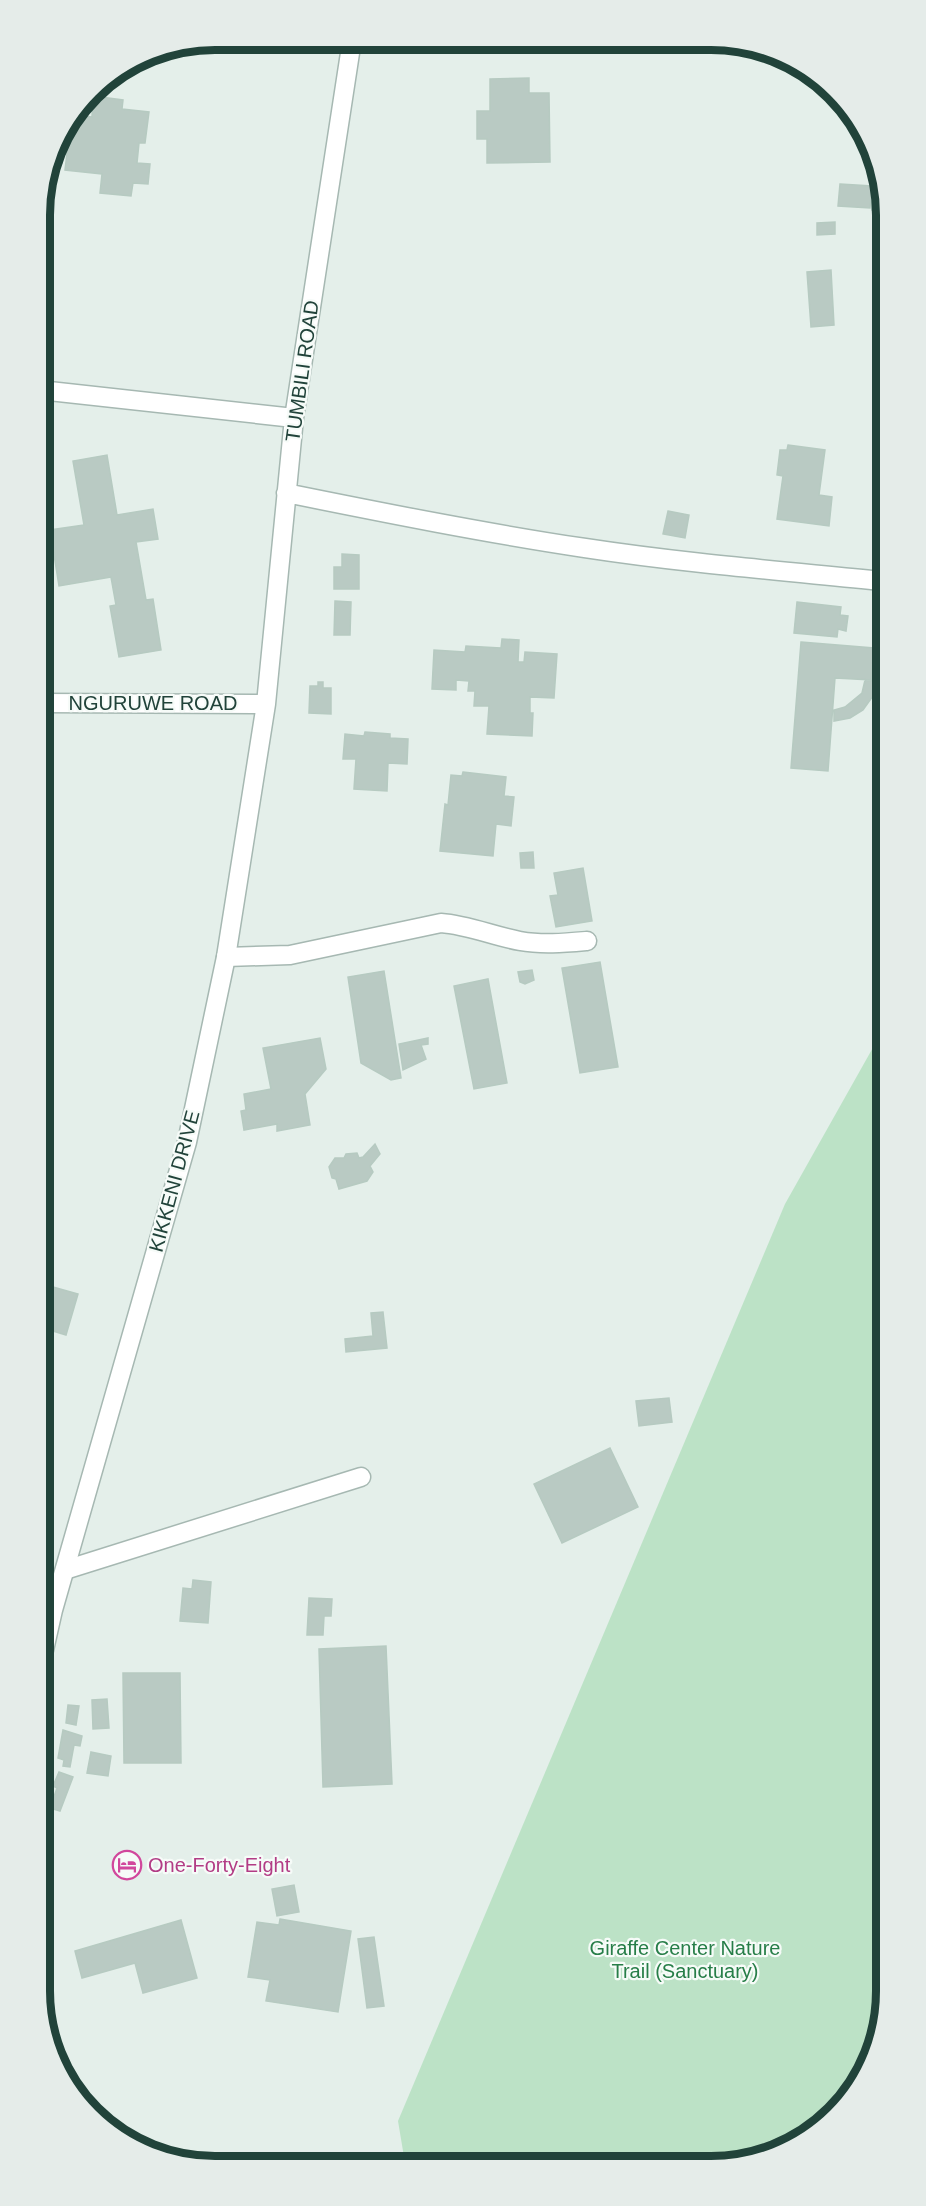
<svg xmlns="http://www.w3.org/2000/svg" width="926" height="2206" font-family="Helvetica,sans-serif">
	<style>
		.green { fill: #bce2c6 }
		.building { fill: #b9cac3; stroke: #b6cac1; stroke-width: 1.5 }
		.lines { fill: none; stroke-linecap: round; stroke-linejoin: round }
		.lane-casing { stroke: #a6b8b2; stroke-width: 21 }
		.street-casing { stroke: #a6b8b2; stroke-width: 21 }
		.lane { stroke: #fff; stroke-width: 18 }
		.street { stroke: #fff; stroke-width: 18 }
		.labels { text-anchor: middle; stroke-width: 4.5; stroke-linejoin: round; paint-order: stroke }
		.street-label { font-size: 20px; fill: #21433a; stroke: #f6fbf8 }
		.hotel-label { font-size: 20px; fill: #b23c85; stroke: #f6fbf8; text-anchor: start }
		.park-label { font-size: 20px; fill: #277e48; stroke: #f6fbf8 }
		.rim { fill: none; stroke: #21433a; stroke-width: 8 }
	</style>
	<rect width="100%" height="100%" fill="#e4efea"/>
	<path class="green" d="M884,1028L887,2002L874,2058L844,2107L799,2143L756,2161L405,2163L398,2121L785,1204Z"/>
	<path class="building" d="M529,78V93H549L550,162L487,163V139H477V111H490V79Z
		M93,96L123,100L122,109L149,112L145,143H139L137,163L150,164L148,184L133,183L131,196L100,193L102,174L65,170L71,119L74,115L92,117Z
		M66,125L62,163L50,162L57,137Z
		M872,175H881V210H872Z
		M840,184L872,186L870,208L838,206Z
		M835,222V234L817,235V223Z
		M831,270L834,325L811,327L807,272Z
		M788,445L825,450L819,495L832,497L829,526L777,519L783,476L777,475L780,450H787Z
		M107,455L117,515L153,509L158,539L136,542L146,600L153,599L161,650L119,657L110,606L116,605L111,577L59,586L50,530L84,525L73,461Z
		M668,511L689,515L685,538L663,534Z
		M342,554L359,555V589H334V567H342Z
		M335,601L351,602L350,635H334Z
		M797,602L841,607L840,615L848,616L846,631L838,629L837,637L794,633Z
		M502,639L519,640L518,662H524L525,652L557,654L554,698L530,697V713H533L532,736L487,734L489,706H474L475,691H468L469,681L456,680V690L432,689L434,650L465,652L466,646L501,648Z
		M801,642L874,648L871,680L835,678L828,771L791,768Z
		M872,676L879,677L873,696L863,710L850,718L834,721V710L845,707L862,693L865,680L872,681Z
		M318,682H323V688H331V714L309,713L310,686H318Z
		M365,732L390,734V738L408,739L407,764L388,763L387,791L354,789L356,759H343L345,734L364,736Z
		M463,772L506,777L504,796L514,797L511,826L496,824L493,856L440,851L445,804L448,805L451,775L462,776Z
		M533,852L534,868H521L520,853Z
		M583,868L592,921L556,927L550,896L558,895L554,873Z
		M600,962L618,1067L580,1073L562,968Z
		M532,970L534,980L525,984L520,982L518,972Z
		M384,971L401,1078L391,1080L361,1063L348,977Z
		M488,979L507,1083L474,1089L454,986Z
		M320,1038L326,1069L305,1094L310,1125L277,1131V1124L244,1130L241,1111L246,1110L244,1094L271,1089L263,1048Z
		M428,1038V1044L421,1045L426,1059L403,1070L399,1044Z
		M375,1144L380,1154L370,1166L373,1172L367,1181L339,1189L336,1179L332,1178L329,1167L335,1158H344L346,1154L357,1153L359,1158L363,1157Z
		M53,1287L78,1294L66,1335L43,1328L44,1324L43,1323V1312L45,1313Z
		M383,1312L387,1348L346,1352L345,1339L373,1336L371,1313Z
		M669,1398L672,1422L639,1426L636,1401Z
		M610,1448L638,1507L562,1543L534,1484Z
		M193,1580L211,1582L208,1623L180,1621L183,1588L192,1589Z
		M309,1598L332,1599L331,1616H324L323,1635H307Z
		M386,1646L392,1784L323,1787L319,1649Z
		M123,1673H180L181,1763H124Z
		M107,1699L109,1728L93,1729L92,1700Z
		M68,1705L79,1706L76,1725L66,1723Z
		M63,1730L82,1736L80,1746L74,1745L70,1767L63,1766L64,1760L58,1758Z
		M91,1752L111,1756L108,1776L87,1773Z
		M59,1772L73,1777L60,1811L50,1808L57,1788L53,1786Z
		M294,1885L299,1912L277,1916L272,1889Z
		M280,1919L351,1931L338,2012L266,2001L270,1980L248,1977L257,1922L279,1925Z
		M181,1920L197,1978L143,1993L135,1963L82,1978L75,1951Z
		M374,1937L384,2006L367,2008L358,1939Z"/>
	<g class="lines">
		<g class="lane-casing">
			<path id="lane" d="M226,957L290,955L441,923C468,925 493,936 520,941C542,945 564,943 587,941
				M65,1570L361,1477"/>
		</g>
		<g class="street-casing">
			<path id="street" d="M40,390L294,418
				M286,493C385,513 485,533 585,548C683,563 783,571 882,581
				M41,703L266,704
				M44,1650L53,1610L187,1142L226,957L266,704L294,418L352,40"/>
		</g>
		<use href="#lane" class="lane"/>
		<use href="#street" class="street"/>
	</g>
	<defs>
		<g id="hotel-ring" transform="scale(1.5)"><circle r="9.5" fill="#f6fbf8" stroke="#d1479c" stroke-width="1.5"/><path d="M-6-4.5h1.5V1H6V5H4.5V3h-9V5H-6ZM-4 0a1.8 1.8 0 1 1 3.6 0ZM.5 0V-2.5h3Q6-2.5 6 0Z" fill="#d1479c"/></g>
	</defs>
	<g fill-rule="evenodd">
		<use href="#hotel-ring" x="127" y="1865"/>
	</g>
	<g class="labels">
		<g class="street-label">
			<text transform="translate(302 371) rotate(-82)" y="7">TUMBILI ROAD</text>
			<text x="153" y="710">NGURUWE ROAD</text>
			<text transform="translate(174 1181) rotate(-75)" y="7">KIKKENI DRIVE</text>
		</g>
		<g class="hotel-label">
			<text x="148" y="1872">One-Forty-Eight</text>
		</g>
		<g class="park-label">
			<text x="685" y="1955">Giraffe Center Nature<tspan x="685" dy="23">Trail (Sanctuary)</tspan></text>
		</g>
	</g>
	<path d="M0 0H926V2206H0ZM215 50H711A165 165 0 0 1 876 215V1991A165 165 0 0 1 711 2156H215A165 165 0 0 1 50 1991V215A165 165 0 0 1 215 50Z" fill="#e5ece9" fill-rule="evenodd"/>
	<path class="rim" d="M215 50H711A165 165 0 0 1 876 215V1991A165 165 0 0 1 711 2156H215A165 165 0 0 1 50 1991V215A165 165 0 0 1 215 50Z"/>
</svg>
